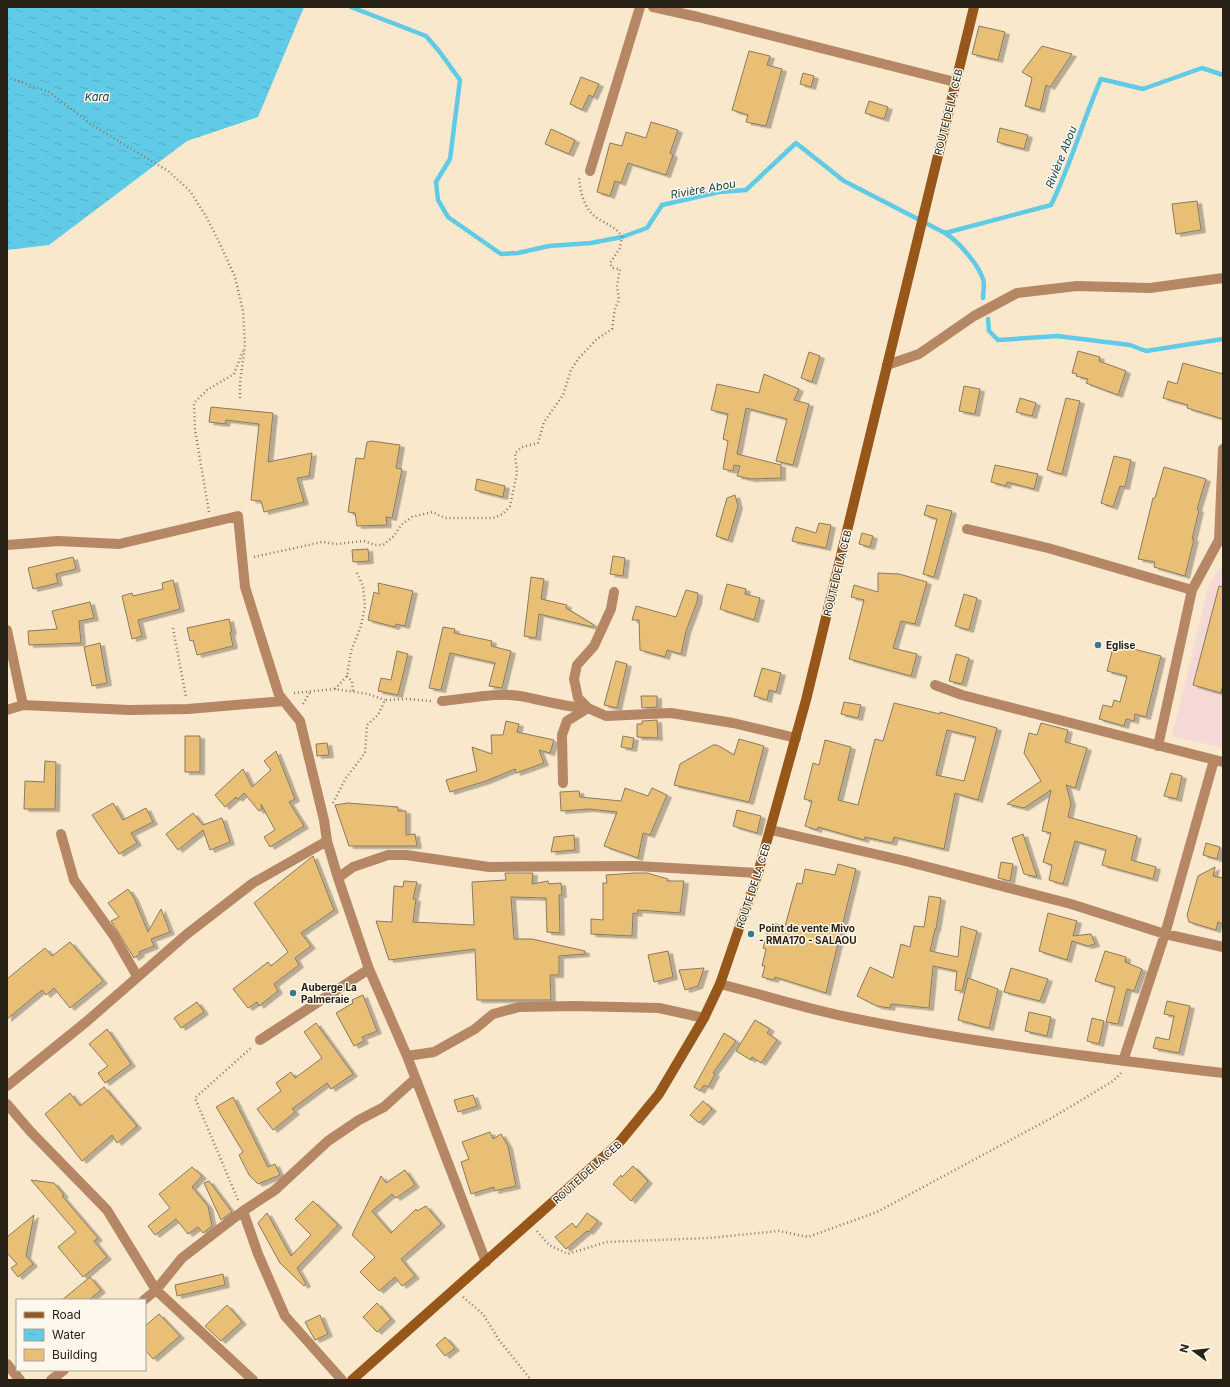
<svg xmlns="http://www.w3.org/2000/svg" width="1230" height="1387" font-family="Inter,sans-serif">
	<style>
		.education { fill: #f4d9d6 }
		.water { fill: url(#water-ripples) }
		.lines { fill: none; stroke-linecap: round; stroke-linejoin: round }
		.stream { stroke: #61cae6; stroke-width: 4.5 }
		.building { fill: #e9bf75; stroke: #897a60; fill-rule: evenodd; filter: url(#shadow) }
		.path { stroke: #867b68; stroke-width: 2.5; stroke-dasharray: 1 3; stroke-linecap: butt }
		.street { stroke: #b58765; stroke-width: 10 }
		.secondary { stroke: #97561a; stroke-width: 10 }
		.poi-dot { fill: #3c778f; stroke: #fef7eb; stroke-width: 1.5 }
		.labels { text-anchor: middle; stroke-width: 3; stroke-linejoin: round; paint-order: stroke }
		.street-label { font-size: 10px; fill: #272116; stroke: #fef7eb }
		.poi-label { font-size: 10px; font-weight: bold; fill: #272116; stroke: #fef7eb; text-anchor: start }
		.water-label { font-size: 11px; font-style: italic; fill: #0e3f4a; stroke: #fef7eb }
	</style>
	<defs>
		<pattern id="water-ripples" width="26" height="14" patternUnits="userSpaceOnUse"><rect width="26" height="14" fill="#61cae6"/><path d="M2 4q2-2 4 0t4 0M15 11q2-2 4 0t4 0" fill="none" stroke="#54adc5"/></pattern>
		<filter id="shadow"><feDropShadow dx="4.5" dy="2.5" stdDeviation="0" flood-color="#0004"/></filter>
	</defs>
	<rect width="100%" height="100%" fill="#f9e8cb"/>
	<path class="education" d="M1223,565V748L1172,736L1209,584Z"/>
	<path class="water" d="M7,7H304L258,117L187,141L49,245L7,250Z"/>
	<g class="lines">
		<path class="stream" d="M351,7L426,36L439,51L460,80L450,159L436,182L438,200L448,217L501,254L518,253L549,246L591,243L622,237L647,228L662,205L719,192L746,190L796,143L844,181L945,233L1051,205C1071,164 1083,120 1101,79L1143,89L1202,68L1223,75
			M945,233C958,241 978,264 983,279C985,284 983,292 983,298
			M988,319L989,331L998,340L1057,336L1130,345L1146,351L1223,339"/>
	</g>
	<path class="building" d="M979,26L1005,32L998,60L972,54Z
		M1042,46L1072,54L1050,87L1046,85L1040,110L1025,106L1032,78L1022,72Z
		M749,51L770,56L767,65L782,69L766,126L746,122L748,115L732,110Z
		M803,73L814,76L811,87L800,84Z
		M581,77L599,84L593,97L589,95L582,110L570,104Z
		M869,101L888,107L884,119L865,113Z
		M651,122L678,130L670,153L673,155L666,175L628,163L621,183L615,181L610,196L597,192L610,143L622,146L626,132L646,138Z
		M1000,128L1028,135L1024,149L997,142Z
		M551,129L575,140L569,154L545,144Z
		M1197,201L1201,230L1176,234L1172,204Z
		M1078,351L1100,357L1099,361L1126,371L1118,395L1086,383L1088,379L1076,376L1077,374L1072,373Z
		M809,352L820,356L812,382L801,378Z
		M1183,363L1223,374V419L1187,408L1188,405L1163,398L1168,381L1177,384Z
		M764,374L799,389L794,400L809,404L793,465L776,461L787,419L746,408L737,454L781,465V478L751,479L737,476L740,466L734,465L733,471L723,469L728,441L723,439L728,414L711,410L717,384L759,393Z
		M964,386L980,389L975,414L959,411Z
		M1020,398L1036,403L1032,416L1016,412Z
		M1066,398L1080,401L1062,474L1047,470Z
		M211,407L273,413L268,462L312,453L309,476L297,478L304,502L264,512L261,501L251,500L259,424L226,420L225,424L209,422Z
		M372,441L400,445L396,468L402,469L398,489L392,518L386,517L387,525L357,526L355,513L348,512L356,458L364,459L367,442Z
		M1114,456L1131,460L1125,487L1120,486L1113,507L1101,503Z
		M995,465L1038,474L1034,489L1007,482L1006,486L991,482Z
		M1164,467L1206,479L1197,509L1199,510L1192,539H1194L1185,576L1154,567L1155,562L1138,559L1153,498H1155Z
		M477,479L505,486L503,497L475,490Z
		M735,495L738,506L728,540L716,536L727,498Z
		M927,505L952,511L934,577L923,574L937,519L924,515Z
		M819,523L831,525L826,548L792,541L796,527L816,533Z
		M862,533L873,536L870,547L859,544Z
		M368,549L369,561L353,562L352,550Z
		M613,556L625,558L623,576L610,574Z
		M73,557L76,569L56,574L58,583L33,589L28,568Z
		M878,573L899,574L927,582L915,624L901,621L893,648L917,654L911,676L849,659L864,600L851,597L854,585L878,592Z
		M531,577L544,579L541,599L567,605L566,608L594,625L593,627L539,614L536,638L524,636Z
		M173,580L180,609L138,620L142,636L132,639L122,596L132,593L133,596L163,589L162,583Z
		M378,583L413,591L405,626L396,624L395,627L368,620L374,592L379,594Z
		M727,584L746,589L745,594L760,598L754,620L720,609Z
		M1219,586L1223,587V684L1221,693L1193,685Z
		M686,590L698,593L697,602L686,631L681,654L667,650L665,657L640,650L639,620H632L636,606L676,617Z
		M964,594L977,598L969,630L955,626Z
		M90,602L94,618L79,621L81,643L29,645L28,631L57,629L52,611Z
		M229,619L232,632H230L233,646L197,655L193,640L190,641L187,628Z
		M443,627L455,629L454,633L492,641L491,646L511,651L502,688L489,686L495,663L450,653L441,690L429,688Z
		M100,643L107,683L92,686L84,647Z
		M1114,644L1161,656L1146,717L1135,714L1134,721L1126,719L1124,726L1099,719L1103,705L1112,707L1114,700L1120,702L1127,676L1107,671Z
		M397,651L408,654L398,695L378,691L381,678L391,680Z
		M956,654L969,658L962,684L949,681Z
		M616,661L627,664L617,708L604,705Z
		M762,668L781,673L776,692L769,690L767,700L754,696Z
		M641,696H657V707L642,708Z
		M844,702L861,705L858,718L841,714Z
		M894,703L940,714V712L997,728L978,800L955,793L944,849L894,837L892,843L865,837L864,840L818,827L817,830L805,826L812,801L804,799L813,763L819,765L825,740L851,747L838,800L858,805L875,739L883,741ZM947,730L976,737L964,781L936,775Z
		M657,720L658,738L637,737V724H642V721Z
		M506,721L519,724L517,732L554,740L550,753L539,750L544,763L516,773L515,769L486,781L450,792L446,780L477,771L472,747L492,754L491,735H503Z
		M1041,723L1068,730L1065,742L1087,748L1075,788L1066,785L1071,803L1068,817L1137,836L1131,860L1156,867L1153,879L1102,865L1106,850L1075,841L1063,884L1049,880L1052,865L1043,862L1051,833L1042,831L1051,790L1024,808L1007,804L1041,781L1024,753L1029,733L1037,735Z
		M185,736H200V772H185Z
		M623,736L634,738L632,749L621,747Z
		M739,739L764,746L749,802L674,785L680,764L713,745H717L734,755Z
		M327,743L329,755L317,756L316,744Z
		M276,751L295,799L289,802L304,826L270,847L264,837L275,830L261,804L262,809L259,811L244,793L238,799L236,797L225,807L215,795L243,769L252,787L271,770L264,761Z
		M45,761L56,762L55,809H24L25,781L44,782Z
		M1171,773L1182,776L1177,799L1164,796Z
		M625,788L648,796L652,788L667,795L650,835L643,833L638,858L604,846L617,812L589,809L561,811L560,792L579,791L580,797L621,801Z
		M113,803L123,820L146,808L153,822L131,833L137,843L119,854L92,815Z
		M348,803L398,807V811H406V835L415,834L417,846H349L335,805Z
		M737,810L761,816L757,833L733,826Z
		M193,813L203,825L222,818L230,842L210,850L203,830L178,850L166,834Z
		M1023,834L1037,877L1024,874L1012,838Z
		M574,835L575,850L551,852L554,837Z
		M1206,843L1220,847L1217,859L1203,855Z
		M313,856L334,910L301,933L311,946L295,958L299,965L274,984L278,991L259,1006L257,1002L248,1008L233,989L268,962L271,966L288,952L254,903Z
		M1001,862L1013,864L1010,881L998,878Z
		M838,864L856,869L826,993L775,977L774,980L762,977L765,966H762L766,949L763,948L769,926L774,928L775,924L785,926L797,883L802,884L805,869L835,875Z
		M1215,867L1213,876L1223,878V924L1218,922L1216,930L1189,922L1187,915L1198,876Z
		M505,873H533L532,884L548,881L549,884L561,883L562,895H559L560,933L547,932L546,898L511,897L514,939H532L585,951V954L559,956V975H550L551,1000H477L475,949L389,960L376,921L392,922L394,886L403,887L404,881L417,882L413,899H416L413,922L474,925L472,882L506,880Z
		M635,873H647L668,879L667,881H684L680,913L638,910L637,914L633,913L632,936L591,934V919L603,920V883H607L606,875Z
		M128,889L134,898L148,932L161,909L170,932L151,939L154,946L139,952L140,954L134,958L111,921L119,917L108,903Z
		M929,896L941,898L936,929H935L930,951L958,957L961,926L977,931L962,991L955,990L957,971L933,966L929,1008L891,1004L890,1008L877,1006L857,996L870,967L893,978L901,944L910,947L914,926L924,927Z
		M1048,913L1077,921L1073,936L1091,934L1095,944L1088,946L1072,941L1067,960L1039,951Z
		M70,942L103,981L70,1008L54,988L46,995L42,990L7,1019V979L45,948L52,956Z
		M668,951L673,977L654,982L648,955Z
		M1105,951L1126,957L1125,962L1142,969L1134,991L1127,989L1118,1024L1106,1022L1115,987L1095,981Z
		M704,968L698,986L685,990L679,970Z
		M1011,968L1048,979L1040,1001L1004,992Z
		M968,978L998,989L989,1028L958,1020Z
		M363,995L377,1031L362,1037L364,1041L354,1046L336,1013L353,1003L352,1000Z
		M1167,1001L1190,1006L1179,1053L1153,1048L1156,1037L1169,1040L1174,1016L1164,1014Z
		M197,1002L204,1012L181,1028L174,1018Z
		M1029,1012L1051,1017L1047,1036L1025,1031Z
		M1092,1018L1104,1021L1099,1044L1087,1041Z
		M755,1020L770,1029L767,1033L777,1040L761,1063L752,1057L751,1060L736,1051Z
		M316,1023L353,1074L331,1089L327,1083L292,1109L295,1112L273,1130L257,1109L281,1091L276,1083L291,1072L295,1078L322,1058L304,1032Z
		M107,1029L131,1064L105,1083L98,1073L108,1066L89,1044Z
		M724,1033L736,1041L713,1073L715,1074L708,1087L704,1085L700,1091L694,1087Z
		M104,1087L137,1126L117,1143L112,1135L82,1161L45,1114L70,1093L80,1106Z
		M473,1095L477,1106L458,1112L454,1100Z
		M233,1097L268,1167L275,1164L280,1175L258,1184L249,1175L239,1155L243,1152L216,1107Z
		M703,1101L712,1109L699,1123L690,1115Z
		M490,1132L493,1139L501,1134L508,1146L516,1186L494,1191V1187L471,1194L461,1162L469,1159L462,1142Z
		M633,1166L648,1181L631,1201L613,1184L621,1175L622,1177Z
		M192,1167L202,1176L192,1187L208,1206L212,1226L203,1233L198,1227L188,1234L176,1219L155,1235L148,1226L170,1208L159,1194Z
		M405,1170L415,1185L396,1198L392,1194L372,1211L391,1233L416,1209L417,1211L426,1206L441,1224L401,1259L415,1276L402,1286L395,1277L379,1291L360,1272L375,1257L352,1235L381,1176L386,1183Z
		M31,1180L54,1183L64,1195L62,1196L98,1238L94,1241L107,1257L83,1277L58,1247L76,1232Z
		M209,1181L232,1212L221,1220L204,1183Z
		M313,1201L338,1225L297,1268L306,1284L304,1286L280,1263L258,1223L267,1213L291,1256L311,1235L295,1219Z
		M587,1213L598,1221L589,1232L587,1231L566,1249L555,1237L572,1223L576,1228Z
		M34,1215L26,1256L33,1264L18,1277L11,1268L17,1264L7,1253V1237Z
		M223,1274L225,1285L177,1296L175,1285Z
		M90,1277L101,1290L89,1300H62Z
		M377,1303L391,1319L377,1332L363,1317Z
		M227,1305L242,1322L221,1341L205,1326Z
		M159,1314L180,1336L153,1359L145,1350V1326Z
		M320,1315L328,1334L315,1340L305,1322Z
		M445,1337L455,1348L445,1356L436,1345Z"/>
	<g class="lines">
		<path class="path" d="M7,77L49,92L92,125L168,171L190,191L207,218L220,244L235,277L243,311L245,345L240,383V399
			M209,512L195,430L194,403L207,390L234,374L243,351
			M254,557L322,542L336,544L364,541L375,545H383L394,536L401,525L412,517L432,512L445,518H493L503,514L510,506L517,473L515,453L522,447L538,443L544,422L563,395L571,370L579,358L597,339L612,329L615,308L619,300L617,286L620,269L612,268L610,263L620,248L622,237C617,228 609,225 600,220C585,212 580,193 579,177
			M173,628L186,697
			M347,676L352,681L353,692
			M335,689L347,676L351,651L361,626L365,606L363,586L356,571
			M294,693L335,689L368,694L385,700
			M303,704L310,692
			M333,803L346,778L365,753L367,725L378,715L385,700L407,699L431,701
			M238,1200L195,1098L252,1047
			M537,1231L549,1245L568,1254L606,1242L709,1238L779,1231L808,1237L877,1212L1055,1116L1113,1081L1121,1073
			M463,1297L483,1314L499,1340L531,1380"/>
		<path class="street" d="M653,7L698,17L955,82
			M590,171L640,7
			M887,365L919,354L974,316L1017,293L1077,286L1150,288L1223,278
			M967,529L1048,548L1192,590
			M7,545L58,541L119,544L238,516L245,587L279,695L300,721L324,820L327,841L338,878L369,969L407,1056L486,1262
			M614,592L611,609L594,646L577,665L574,679L578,698L588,708L606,716L671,713L733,723L796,738
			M7,630L23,705
			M935,685L962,695L1223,762
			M442,701C468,699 495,692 520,696C543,700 564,707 588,708L567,721L562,735L563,783
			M7,710L23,705L129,710L188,709L284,701
			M1158,746L1192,590L1219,540L1223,449
			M771,830L905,861L1071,904L1165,934L1223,947
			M61,834L74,880L114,936L137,976
			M338,878L353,867L388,855H406L489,867L637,866L758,873
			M720,984C764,995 807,1009 852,1018C974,1043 1099,1058 1223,1073
			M260,1040L369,969
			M407,1056L434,1052L475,1029L493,1014L519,1007L575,1006L659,1008L704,1018
			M1123,1061L1165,934L1214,760
			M7,1086L86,1022L187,934L253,883L327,841
			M7,1104L30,1131L107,1210L156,1290L182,1258L243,1211L275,1190L328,1141L359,1120L384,1107L415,1079
			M243,1211L258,1254L285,1316L342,1380
			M144,1300L156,1290L253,1380
			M7,1364L20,1380
			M51,1380L64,1370"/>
		<path class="secondary" d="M352,1380L618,1144L659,1094L704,1018L720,984L758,873L806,700L974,7"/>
	</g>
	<g class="poi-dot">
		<circle cx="1098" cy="645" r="4"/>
		<circle cx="751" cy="934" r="4"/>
		<circle cx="293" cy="993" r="4"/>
	</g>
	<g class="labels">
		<g class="street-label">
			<text transform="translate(948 112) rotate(-76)" y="4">ROUTE DE LA CEB</text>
			<text transform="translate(837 573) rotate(-76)" y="4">ROUTE DE LA CEB</text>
			<text transform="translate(753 886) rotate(-72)" y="4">ROUTE DE LA CEB</text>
			<text transform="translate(587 1172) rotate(-42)" y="4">ROUTE DE LA CEB</text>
		</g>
		<g class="poi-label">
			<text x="1106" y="649">Eglise</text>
			<text x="759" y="932">Point de vente Mivo<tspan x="759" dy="12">- RMA170 - SALAOU</tspan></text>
			<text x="301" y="991">Auberge La<tspan x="301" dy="12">Palmeraie</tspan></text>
		</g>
		<g class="water-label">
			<text x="97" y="101">Kara</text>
			<text transform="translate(1061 157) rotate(-68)" y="4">Rivière Abou</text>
			<text transform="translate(703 189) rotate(-10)" y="4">Rivière Abou</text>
		</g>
	</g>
	<rect width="1230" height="1387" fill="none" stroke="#272116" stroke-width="16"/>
	<rect x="16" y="1299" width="130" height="72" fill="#fef7eb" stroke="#a8a196"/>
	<rect x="24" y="1312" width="20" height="6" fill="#97561a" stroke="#a8a196"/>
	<text x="52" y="1319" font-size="12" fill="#272116">Road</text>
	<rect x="24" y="1329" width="20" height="12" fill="url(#water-ripples)" stroke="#a8a196"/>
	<text x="52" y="1339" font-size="12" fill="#272116">Water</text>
	<rect x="24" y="1349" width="20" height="12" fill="#e9bf75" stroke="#a8a196"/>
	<text x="52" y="1359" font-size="12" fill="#272116">Building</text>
	<g transform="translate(1194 1351) rotate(285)" stroke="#fef7eb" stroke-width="3" paint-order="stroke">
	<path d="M0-3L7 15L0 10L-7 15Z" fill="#272116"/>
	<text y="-6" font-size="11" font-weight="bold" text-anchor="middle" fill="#272116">N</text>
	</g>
</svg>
